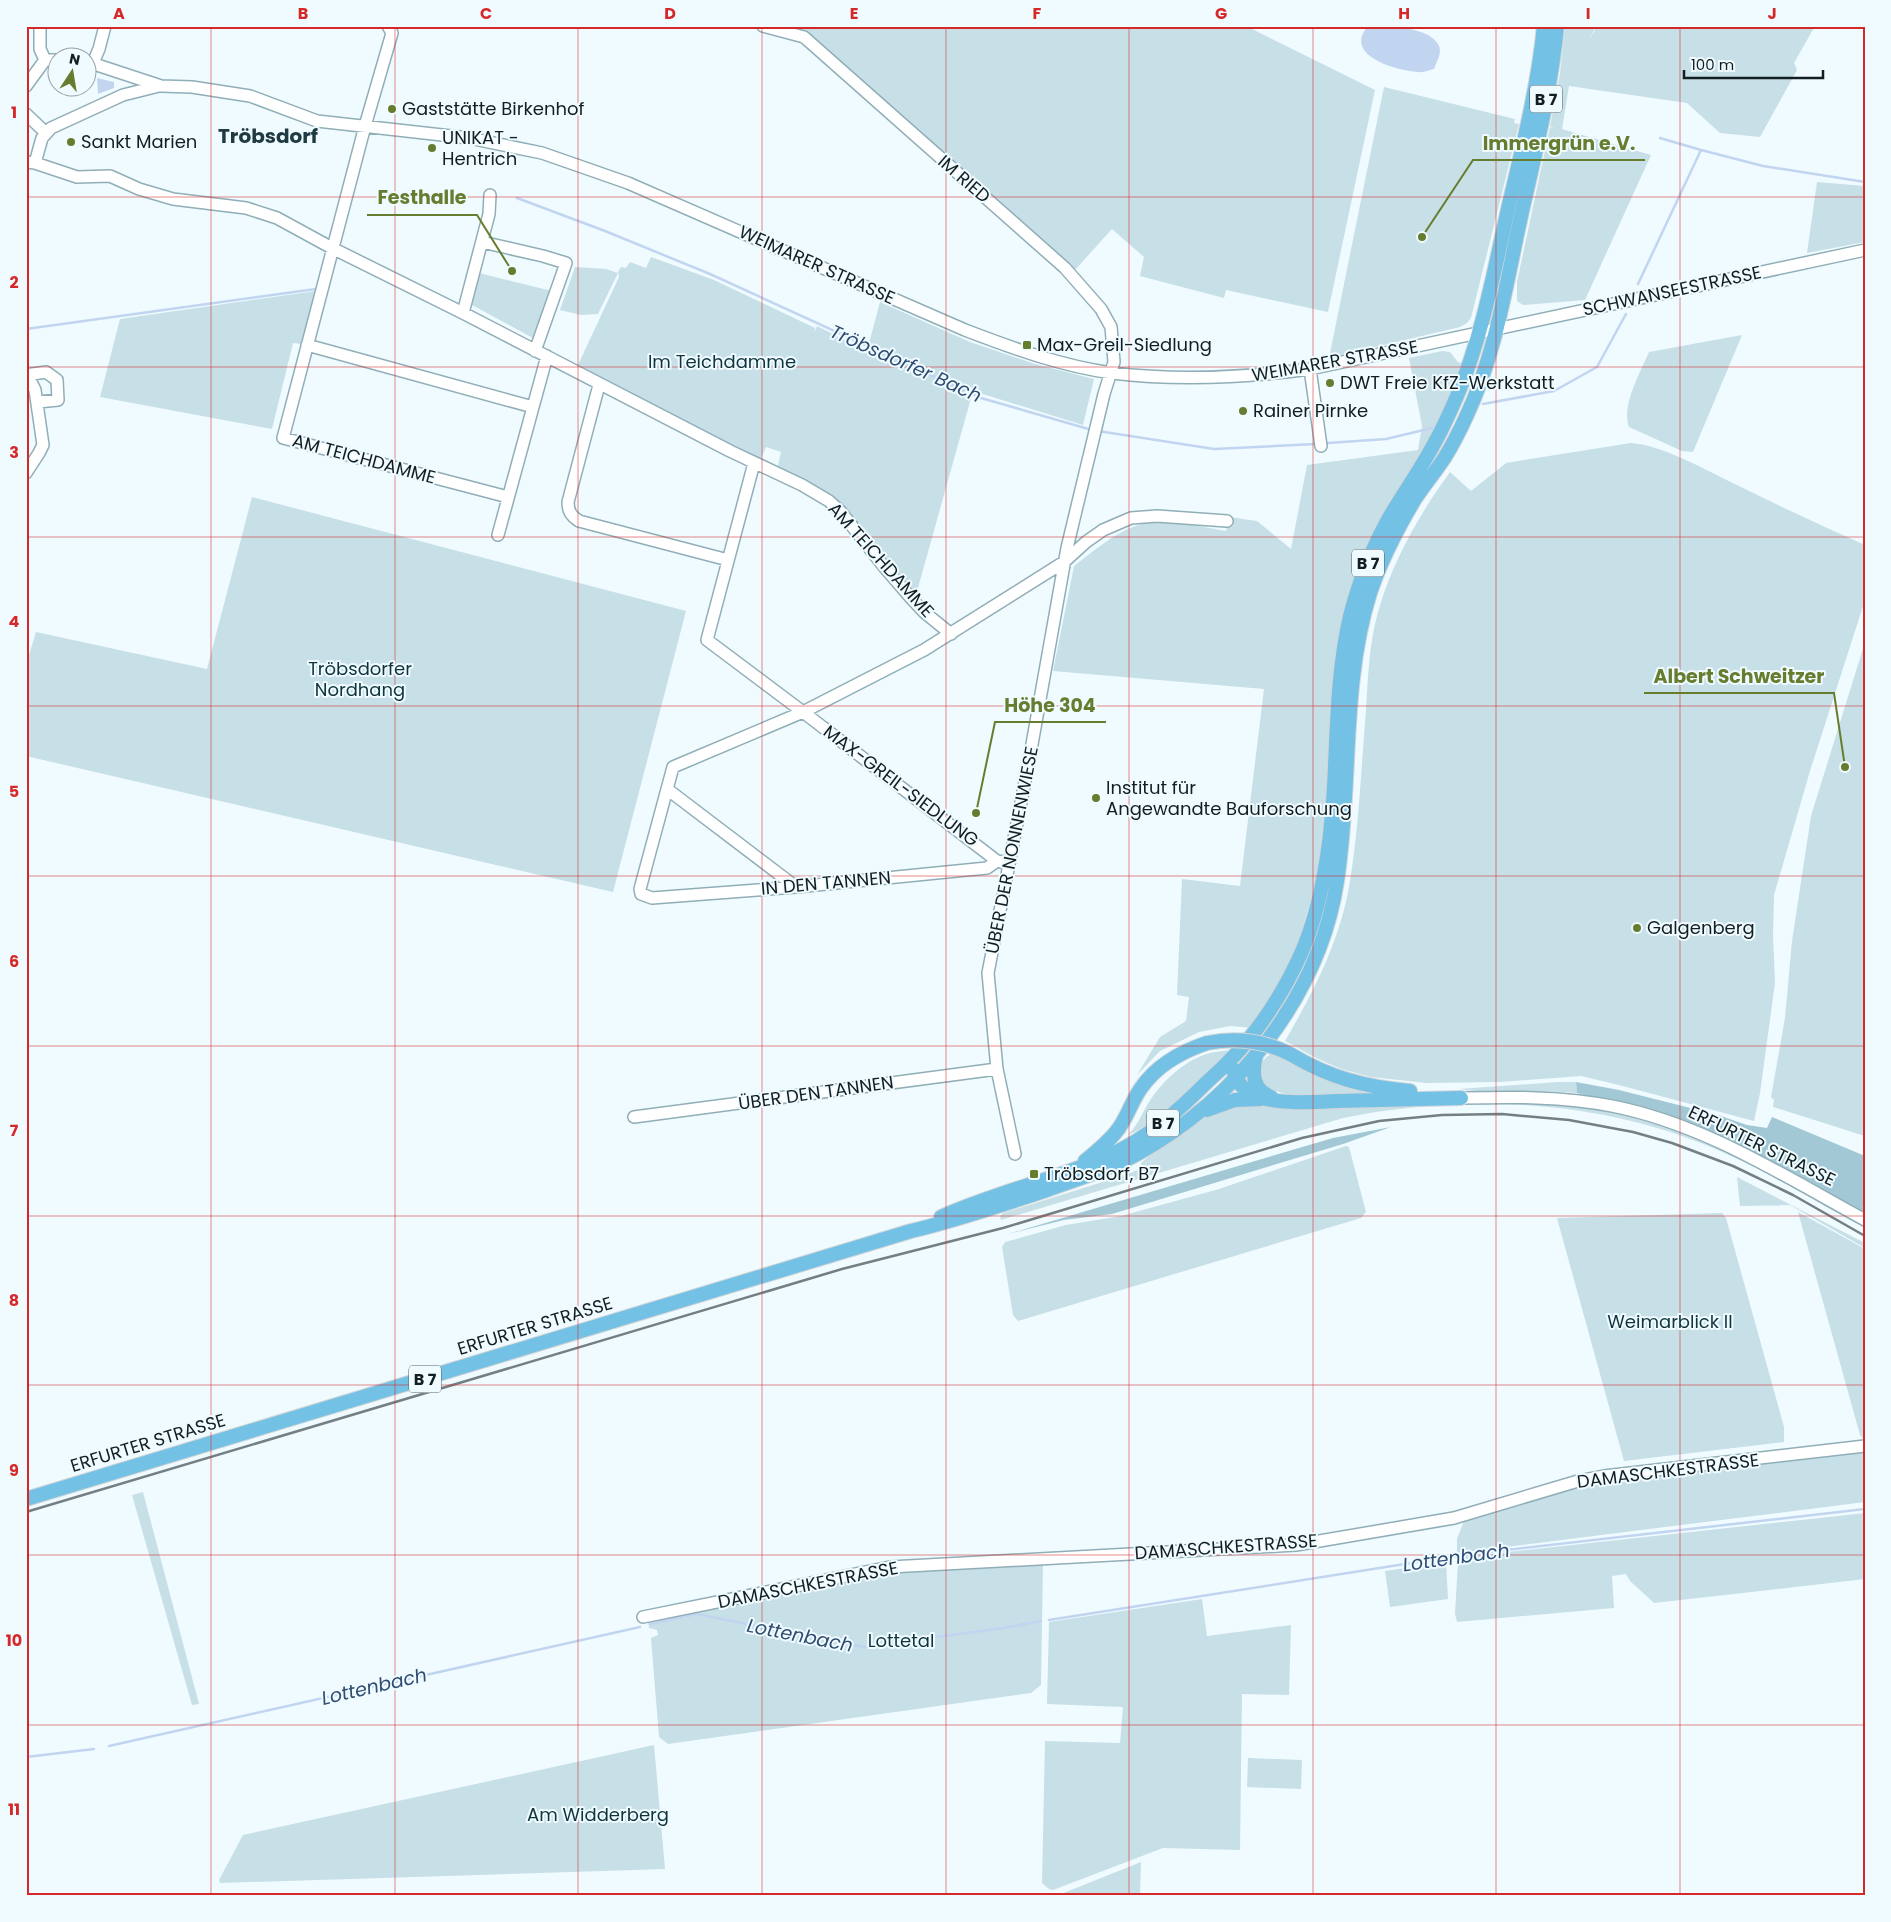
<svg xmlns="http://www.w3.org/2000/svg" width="1891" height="1922" font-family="Poppins,sans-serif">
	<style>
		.green { fill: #c7dfe7 }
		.forest { fill: #a1c8d4 }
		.water { fill: #c1d5f1 }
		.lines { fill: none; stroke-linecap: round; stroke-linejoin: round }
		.stream { stroke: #c1d5f1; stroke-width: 2.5 }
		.minor-casing { stroke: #90aeb7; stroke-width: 14 }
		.major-casing { stroke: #d4d6d7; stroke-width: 16 }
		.minor { stroke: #fff; stroke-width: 11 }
		.major { stroke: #74c1e6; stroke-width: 14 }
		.rail { stroke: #737f83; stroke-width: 2.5 }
		.major-bridge-casing { stroke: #d4d6d7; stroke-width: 16; stroke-linecap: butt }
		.major-bridge { stroke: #74c1e6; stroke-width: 14 }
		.grid { fill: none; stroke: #d62828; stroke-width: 1; stroke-opacity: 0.55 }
		.poi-dot { fill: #667c2e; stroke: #effbff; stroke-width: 2 }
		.labels { text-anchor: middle; stroke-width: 4; stroke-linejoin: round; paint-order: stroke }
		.shield { fill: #effbff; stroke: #546064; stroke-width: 1 }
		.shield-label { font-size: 16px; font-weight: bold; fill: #121e21 }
		.poi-label { font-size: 18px; fill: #121e21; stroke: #effbff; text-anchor: start }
		.street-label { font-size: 18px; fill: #121e21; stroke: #effbff }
		.park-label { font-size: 18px; fill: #0f343d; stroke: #effbff }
		.water-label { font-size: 19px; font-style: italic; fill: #2f4c72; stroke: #effbff }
		.quarter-label { font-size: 20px; font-weight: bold; fill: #203a42; stroke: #effbff }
		.leader { fill: none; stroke: #667c2e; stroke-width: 2 }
		.callout-dot { fill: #667c2e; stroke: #effbff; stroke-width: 2 }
		.callout-label { font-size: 19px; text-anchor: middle; font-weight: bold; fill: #667c2e; stroke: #effbff; stroke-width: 4; stroke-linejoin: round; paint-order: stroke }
		.neatline { fill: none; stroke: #d62828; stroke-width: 2 }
		.grid-label { font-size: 16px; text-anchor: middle; font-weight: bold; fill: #d62828 }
	</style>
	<rect width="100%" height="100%" fill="#effbff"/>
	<path class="green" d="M769,26H1246L1375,90L1328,312L1226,290L1224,298L1140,276L1144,257L1112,229L1074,271L805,36Z
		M1565,26H1596L1587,43L1597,26H1815L1794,63L1797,70L1760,137L1720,133L1687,103L1569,86L1562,129L1651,155L1585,300L1523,305L1517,301V282L1550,127L1554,128L1550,126L1560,73Z
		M1384,87L1515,119L1514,123L1519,124L1471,318L1467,323L1460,327L1329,358Z
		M1817,182L1865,186V242L1807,253Z
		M651,257L714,280L815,328L814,333L817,326L867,351L880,302L970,342L1035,364L1094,379L1083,425L973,391L916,595L837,499L778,466L781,452L766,447L760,461L577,367L619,277L618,272L621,267L626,268L630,262L646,268Z
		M575,267L606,269L618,273L598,314L581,315L560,310Z
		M479,273L552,291L533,338L470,304Z
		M316,291L303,344L293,343L272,429L100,397L120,319Z
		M1742,335L1693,452L1682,451L1629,427C1621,406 1640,373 1649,352Z
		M1442,351L1450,352L1458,362L1461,363L1460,371L1432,442L1385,518L1327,791L1317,877L1296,952L1253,1028L1230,1026L1199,1032L1160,1051L1137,1075L1160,1037L1186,1021L1189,997L1177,995L1182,879L1240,886L1264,689L1053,671L1074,566C1094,551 1117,530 1142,524C1165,518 1202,527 1226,531L1229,517L1257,521L1291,549L1307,465L1418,450L1422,426L1409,358Z
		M1631,443C1663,445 1707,471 1737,485C1779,506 1822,526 1865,545V600L1810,771L1774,895L1773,935L1775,983L1760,1093L1754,1121L1619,1085L1581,1076L1500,1082L1426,1083L1371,1077L1341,1069L1316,1058L1285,1041C1313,993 1339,943 1349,887C1359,829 1361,769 1366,710C1368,677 1369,644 1378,612C1393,560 1419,515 1450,472L1471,491L1506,463Z
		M252,497L686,611L613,892L26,756V665L36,632L207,669Z
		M1865,642V1136L1773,1107L1774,1100L1771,1097L1785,1018L1792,941L1811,816Z
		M1232,1050L1196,1085L1149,1125L1128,1135C1138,1125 1142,1113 1149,1102C1161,1083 1181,1064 1201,1056C1210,1052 1222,1051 1232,1050Z
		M1273,1053L1363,1089V1095C1338,1095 1310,1099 1285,1094C1278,1092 1269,1089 1264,1084C1254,1073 1261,1058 1273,1053Z
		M1558,1082H1576L1577,1093C1537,1089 1498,1095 1459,1089Z
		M1501,1101L1567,1103L1629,1114L1684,1132L1728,1152L1865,1224V1227C1821,1204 1777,1177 1731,1156C1612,1100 1471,1092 1343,1118L1004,1219L1001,1220L1000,1216L1003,1213L1128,1174L1142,1168L1141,1163C1166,1140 1196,1119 1227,1105Z
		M1346,1146L1349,1147L1366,1212L1361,1218L1018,1321L1013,1315L1002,1247L1005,1242L1066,1225L1121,1216L1219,1189Z
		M1737,1177L1865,1243V1248L1790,1205L1740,1206Z
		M1798,1212L1865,1249V1441L1860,1435Z
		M1722,1213L1726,1218L1784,1427V1442L1624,1461L1557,1218Z
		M1865,1452V1502L1457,1553V1539L1464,1521L1584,1485Z
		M143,1492L199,1704L192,1705L132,1495Z
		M1865,1513V1579L1654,1603L1630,1581L1626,1574L1612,1576L1614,1608L1457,1622L1455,1614L1458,1561L1461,1557Z
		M1446,1562L1448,1599L1390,1607L1385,1571Z
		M1043,1563L1041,1685L1031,1693L668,1744L659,1737L651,1638L658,1635L657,1630L649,1628L648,1620L889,1572Z
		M1202,1599L1207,1636L1291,1625L1289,1695L1242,1694L1240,1850L1163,1848L1053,1890L1049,1889L1042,1883L1045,1741L1120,1743L1123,1707L1047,1704L1049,1622Z
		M654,1745L665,1869L220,1883L219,1880L243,1835Z
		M1248,1758L1302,1760L1301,1789L1247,1787Z
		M1141,1862L1140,1896H1061V1894Z"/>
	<path class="forest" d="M1576,1082L1619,1090L1718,1115L1747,1125L1767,1128L1772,1117L1865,1156V1214L1712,1132L1667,1116L1577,1093Z
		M1391,1127L1343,1144L1112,1214L1064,1220L1008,1234L1333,1138Z"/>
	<path class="water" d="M1368,26C1385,26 1431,26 1439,46C1442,53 1437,61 1434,69C1429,70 1423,73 1419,72C1397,71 1342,56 1368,26Z
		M97,78L114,82V88L98,94Z"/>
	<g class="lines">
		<path class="stream" d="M1660,138L1701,150L1763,166L1865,182
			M517,198L605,231L710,274L981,398L1092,430
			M1638,284L1701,150
			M26,329L316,289
			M1483,404L1554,391L1597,367L1626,314
			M1098,431L1214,449L1316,444
			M1328,443L1386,439L1432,428
			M1049,1620L1462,1555L1865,1509
			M650,1624L696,1614L864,1647L1003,1628L1041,1621
			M109,1746L640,1627
			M26,1757L94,1749"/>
		<g class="minor-casing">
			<path id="minor" d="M40,26V49L45,60
				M388,26L392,33L365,126L283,438L508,497
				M763,26L804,37L1065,268L1101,309L1111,327L1114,362L1104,394L1067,548L1029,761L988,973L997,1069L1015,1154
				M45,60H58
				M88,62L161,86L192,87L250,96L317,121L469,138L542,153L628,183L965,330C1012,348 1061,366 1112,373C1178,381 1243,378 1310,369L1865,250
				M93,63L99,49L105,26
				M26,86L45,60
				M26,114L46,133
				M26,162L35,163L77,177L110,176L139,189L173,199L246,208L277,218L332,248L463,313L730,451L802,485L829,501L841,512L885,568L910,597L924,612L951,634
				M35,163L42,138L51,128L123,95L159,86
				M482,242L543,256L566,263L535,351
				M463,313L489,214L490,195
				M307,345L533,407
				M1310,369L1321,446
				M26,375L46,372L57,380L58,400L38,402
				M26,379L32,384L35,390L43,445L39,453L26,473
				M599,385L568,502C568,511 571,516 579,521L728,560
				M754,463L707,640L803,712L997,861
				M498,535L547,356
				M667,789L796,887
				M1009,863L997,861L987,868L796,887L652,898L641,894L640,889L673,767L803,712L924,650L1064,562L1086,542L1103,530L1131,518L1157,516L1227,521
				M1461,1098C1512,1097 1562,1096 1612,1106C1704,1124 1784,1176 1865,1220
				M634,1117L997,1069
				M643,1617L890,1567L1296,1545L1454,1518L1578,1481L1604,1476L1865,1446"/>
		</g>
		<g class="major-casing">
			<path id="major" d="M1290,1054C1330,1078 1365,1087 1410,1091
				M1256,1055C1252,1073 1252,1089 1271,1097
				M1233,1069C1236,1081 1243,1090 1254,1095C1275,1105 1315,1102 1338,1101C1379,1100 1420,1099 1461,1098
				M1207,1110L1235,1100L1261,1099
				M1085,1161C1096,1152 1107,1143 1116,1132C1127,1119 1131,1102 1141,1088C1157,1065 1180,1052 1207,1043
				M941,1217C996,1192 1055,1180 1110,1155C1148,1138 1178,1111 1207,1082C1225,1066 1242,1049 1256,1030C1274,1006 1291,977 1303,949C1323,902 1331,838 1334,787C1337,730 1337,672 1350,616C1359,581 1373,546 1390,516C1405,491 1422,467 1435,442C1443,428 1450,412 1457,396C1482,337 1494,272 1508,209C1522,149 1538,88 1544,26
				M26,1499L911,1231C957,1220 1002,1205 1047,1190C1077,1179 1108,1170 1137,1154C1236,1100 1320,995 1337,881C1352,786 1341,685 1370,593C1381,560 1397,529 1415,499C1424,485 1436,471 1445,457C1453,444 1460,430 1466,417C1496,354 1506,284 1521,216C1535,154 1551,90 1557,26"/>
		</g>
		<use href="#minor" class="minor"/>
		<use href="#major" class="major"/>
		<path class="rail" d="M26,1512L842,1269L1003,1228L1302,1138L1379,1121L1442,1115L1502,1114L1569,1120L1633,1132L1672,1143L1733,1166L1793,1195L1865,1236"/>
		<g class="major-bridge-casing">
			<path id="major-bridge" d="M1207,1043C1236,1037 1264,1041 1290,1054"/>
		</g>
		<use href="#major-bridge" class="major-bridge"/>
	</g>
	<path class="grid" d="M211,26V1896M395,26V1896M578,26V1896M762,26V1896M946,26V1896M1129,26V1896M1313,26V1896M1496,26V1896M1680,26V1896M26,197H1865M26,367H1865M26,537H1865M26,706H1865M26,876H1865M26,1046H1865M26,1216H1865M26,1385H1865M26,1555H1865M26,1725H1865"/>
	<g class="poi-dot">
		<circle cx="392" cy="109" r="5"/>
		<circle cx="71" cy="142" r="5"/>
		<circle cx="432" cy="148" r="5"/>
		<rect x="1022" y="340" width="10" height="10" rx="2.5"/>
		<circle cx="1330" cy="383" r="5"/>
		<circle cx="1243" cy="411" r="5"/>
		<circle cx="1096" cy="798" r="5"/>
		<circle cx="1637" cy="928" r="5"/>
		<rect x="1029" y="1169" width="10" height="10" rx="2.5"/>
	</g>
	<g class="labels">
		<g class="shield">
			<rect x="1530" y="85.5" width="32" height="27" rx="4"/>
			<rect x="1352" y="549.5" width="32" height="27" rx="4"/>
			<rect x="1147" y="1109.5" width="32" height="27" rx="4"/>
			<rect x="409" y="1365.5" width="32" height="27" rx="4"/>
		</g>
		<g class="shield-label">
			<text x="1546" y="105">B 7</text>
			<text x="1368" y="569">B 7</text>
			<text x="1163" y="1129">B 7</text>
			<text x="425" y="1385">B 7</text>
		</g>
		<g class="poi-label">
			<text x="402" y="115">Gaststätte Birkenhof</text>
			<text x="442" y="144">UNIKAT -<tspan x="442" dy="21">Hentrich</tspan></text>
			<text x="81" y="148">Sankt Marien</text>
			<text x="1037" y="351">Max-Greil-Siedlung</text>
			<text x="1340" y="389">DWT Freie KfZ-Werkstatt</text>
			<text x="1253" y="417">Rainer Pirnke</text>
			<text x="1106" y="794">Institut für<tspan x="1106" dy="21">Angewandte Bauforschung</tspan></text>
			<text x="1647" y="934">Galgenberg</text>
			<text x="1044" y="1180">Tröbsdorf, B7</text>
		</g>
		<g class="street-label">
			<text transform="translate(964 179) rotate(41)" y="6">IM RIED</text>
			<text transform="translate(817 265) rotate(24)" y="6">WEIMARER STRASSE</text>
			<text transform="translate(1672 291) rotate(-12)" y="6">SCHWANSEESTRASSE</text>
			<text transform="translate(1335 361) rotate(-10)" y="6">WEIMARER STRASSE</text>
			<text transform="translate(364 459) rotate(15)" y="6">AM TEICHDAMME</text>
			<text transform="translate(881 560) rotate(48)" y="6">AM TEICHDAMME</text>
			<text transform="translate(901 786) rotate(37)" y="6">MAX-GREIL-SIEDLUNG</text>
			<text transform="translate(1012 850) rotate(-79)" y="6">ÜBER DER NONNENWIESE</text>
			<text transform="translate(826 883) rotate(-5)" y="6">IN DEN TANNEN</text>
			<text transform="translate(816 1093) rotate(-8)" y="6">ÜBER DEN TANNEN</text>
			<text transform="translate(1762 1146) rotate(26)" y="6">ERFURTER STRASSE</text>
			<text transform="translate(535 1326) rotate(-17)" y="6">ERFURTER STRASSE</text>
			<text transform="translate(148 1443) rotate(-17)" y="6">ERFURTER STRASSE</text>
			<text transform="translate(1668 1471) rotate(-7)" y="6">DAMASCHKESTRASSE</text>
			<text transform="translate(1226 1547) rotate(-4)" y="6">DAMASCHKESTRASSE</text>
			<text transform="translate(808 1585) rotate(-11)" y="6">DAMASCHKESTRASSE</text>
		</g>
		<g class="park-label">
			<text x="722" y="368">Im Teichdamme</text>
			<text x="360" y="675">Tröbsdorfer<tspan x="360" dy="21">Nordhang</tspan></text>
			<text x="1670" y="1328">Weimarblick II</text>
			<text x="901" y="1647">Lottetal</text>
			<text x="598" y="1821">Am Widderberg</text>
		</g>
		<g class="water-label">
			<text transform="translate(906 363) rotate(24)" y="7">Tröbsdorfer Bach</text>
			<text transform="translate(1456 1557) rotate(-8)" y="7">Lottenbach</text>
			<text transform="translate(800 1635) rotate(11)" y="7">Lottenbach</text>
			<text transform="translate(374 1686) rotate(-13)" y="7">Lottenbach</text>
		</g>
		<g class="quarter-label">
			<text x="268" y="143">Tröbsdorf</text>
		</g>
	</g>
	<path class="leader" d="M1422 237L1473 160H1645M512 271L477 215H367M1845 767L1834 693H1644M976 813L995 722H1106"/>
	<g class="callout-dot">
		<circle cx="1422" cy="237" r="5"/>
		<circle cx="512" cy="271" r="5"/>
		<circle cx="1845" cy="767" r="5"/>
		<circle cx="976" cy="813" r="5"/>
	</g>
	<g class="callout-label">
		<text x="1559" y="150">Immergrün e.V.</text>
		<text x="422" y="204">Festhalle</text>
		<text x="1739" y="683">Albert Schweitzer</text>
		<text x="1050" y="712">Höhe 304</text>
	</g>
	<rect width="1891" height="1922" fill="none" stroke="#effbff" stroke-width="55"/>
	<g transform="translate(72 72) rotate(12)"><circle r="24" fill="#effbff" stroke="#97a3a6"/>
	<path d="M0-4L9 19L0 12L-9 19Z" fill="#667c2e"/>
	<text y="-8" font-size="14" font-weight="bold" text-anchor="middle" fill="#121e21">N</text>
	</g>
	<path d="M1684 70v8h139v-8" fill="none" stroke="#121e21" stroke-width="2.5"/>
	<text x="1691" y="70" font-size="15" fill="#121e21" stroke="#effbff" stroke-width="4" paint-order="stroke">100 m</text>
	<rect x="28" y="28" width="1836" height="1866" class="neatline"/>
	<g class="grid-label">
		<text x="119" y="19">A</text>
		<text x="303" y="19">B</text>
		<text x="486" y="19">C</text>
		<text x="670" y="19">D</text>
		<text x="854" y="19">E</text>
		<text x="1037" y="19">F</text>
		<text x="1221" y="19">G</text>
		<text x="1404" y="19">H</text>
		<text x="1588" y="19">I</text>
		<text x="1772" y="19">J</text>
		<text x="14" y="118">1</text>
		<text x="14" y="288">2</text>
		<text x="14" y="458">3</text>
		<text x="14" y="627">4</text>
		<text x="14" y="797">5</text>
		<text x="14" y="967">6</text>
		<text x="14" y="1136">7</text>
		<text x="14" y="1306">8</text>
		<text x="14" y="1476">9</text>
		<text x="14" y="1646">10</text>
		<text x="14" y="1815">11</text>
	</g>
</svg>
